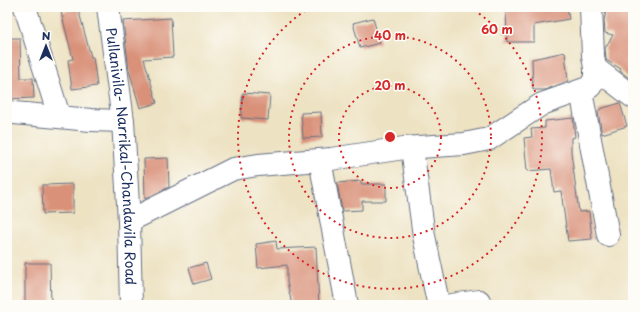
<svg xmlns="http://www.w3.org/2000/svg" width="640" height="312" font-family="'Playpen Sans',sans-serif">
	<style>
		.building { fill: #d99179 }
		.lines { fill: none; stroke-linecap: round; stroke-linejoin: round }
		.minor-casing { stroke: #646e81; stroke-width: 24 }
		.minor { stroke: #fff; stroke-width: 22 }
		.ring { fill: none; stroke: #d62828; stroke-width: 2; stroke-dasharray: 2 4 }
		.labels { text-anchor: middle; stroke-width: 3; stroke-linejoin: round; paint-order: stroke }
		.street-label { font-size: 14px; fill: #1b2f5e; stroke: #fdfcf7 }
		.centre { fill: #d62828; stroke: #fdfcf7; stroke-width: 2 }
		.ring-label { font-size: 12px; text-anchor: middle; font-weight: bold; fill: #d62828; stroke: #fdfcf7; stroke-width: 3; stroke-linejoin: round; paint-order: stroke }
	</style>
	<rect width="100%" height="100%" fill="#fdfcf7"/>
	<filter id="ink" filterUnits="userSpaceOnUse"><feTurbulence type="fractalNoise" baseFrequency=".025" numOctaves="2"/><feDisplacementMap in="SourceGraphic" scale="8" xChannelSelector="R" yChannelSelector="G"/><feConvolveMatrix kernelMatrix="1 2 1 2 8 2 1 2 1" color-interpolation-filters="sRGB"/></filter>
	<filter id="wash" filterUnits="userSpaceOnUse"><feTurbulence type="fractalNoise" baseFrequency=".012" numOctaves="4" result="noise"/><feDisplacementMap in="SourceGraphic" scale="16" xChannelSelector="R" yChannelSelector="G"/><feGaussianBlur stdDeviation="0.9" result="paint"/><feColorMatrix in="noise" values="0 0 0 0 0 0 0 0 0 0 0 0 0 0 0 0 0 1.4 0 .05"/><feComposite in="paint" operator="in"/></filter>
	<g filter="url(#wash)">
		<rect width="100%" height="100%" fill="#ede2c2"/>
		<g id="blocks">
			<path class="building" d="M506,7H567L569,19L534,25V42H507Z
				M607,7H624L633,9V81L620,71L621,69L606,60L605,48L613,35L605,33L604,20Z
				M78,8L91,57H93L97,86L72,89L68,60L73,59L61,12Z
				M171,18L173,57L144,59L157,103L140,108L129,70L123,21Z
				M373,18L380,43L360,48L353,23Z
				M7,38H20L21,78H33L34,98L7,99Z
				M565,52L568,81L545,90H533L532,59Z
				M243,93L270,95L268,120L241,118Z
				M620,103L627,126L602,134L598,112L600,109Z
				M321,112L322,137L303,138L301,113Z
				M573,118L575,137L571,138V152L579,212L589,211L592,239L568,241L561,191L554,192L551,169L527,171L524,138L532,137L531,129L545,128V121Z
				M168,158L169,187L145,199L144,159Z
				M361,181V184H386V201H362V210L342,211L337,183Z
				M73,184V213L43,214L42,185Z
				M276,241L277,249L316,247L319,305H292L287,282V265L258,268L256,244Z
				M25,263H50L51,305H25Z
				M206,263L211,279L194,284L189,268Z"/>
		</g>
	</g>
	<g filter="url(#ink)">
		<use href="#blocks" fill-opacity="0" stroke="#646e81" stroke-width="1"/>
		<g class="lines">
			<g class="minor-casing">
				<g id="minor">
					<path d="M25,7L59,116"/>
					<path id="s1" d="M108,7L123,121L129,221L131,305"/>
					<path d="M595,68L633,97"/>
					<path d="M581,91L608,235"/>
					<path d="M7,111L14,113L91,120L123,121"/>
					<path d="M412,148L424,236L438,302L443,305"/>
					<path d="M320,160L347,305"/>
					<path d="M129,221L233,169L258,165L331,159L404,148L464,144L489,139L542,104L590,87L595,78V68L593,56L591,7"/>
					<path d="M452,305L479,301"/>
				</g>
			</g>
			<use href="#minor" class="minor"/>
		</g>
	</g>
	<g class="ring">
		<circle cx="390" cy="137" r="51"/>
		<circle cx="390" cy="137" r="101"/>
		<path d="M469 7A152 152 0 1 1 311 7"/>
	</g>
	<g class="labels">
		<g class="street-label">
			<text dy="5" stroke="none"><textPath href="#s1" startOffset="150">Pullanivila- Narrikal-Chandavila Road</textPath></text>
		</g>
	</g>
	<circle cx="390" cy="137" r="6" class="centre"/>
	<g class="ring-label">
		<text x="497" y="34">60 m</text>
		<text x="390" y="40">40 m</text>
		<text x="390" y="90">20 m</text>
	</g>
	<rect width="640" height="312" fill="none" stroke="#fdfcf7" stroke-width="24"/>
	<g transform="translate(46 46)" stroke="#fdfcf7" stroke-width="3" paint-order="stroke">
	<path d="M0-3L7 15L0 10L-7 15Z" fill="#1b2f5e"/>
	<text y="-6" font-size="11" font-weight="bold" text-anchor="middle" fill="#1b2f5e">N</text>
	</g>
</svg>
